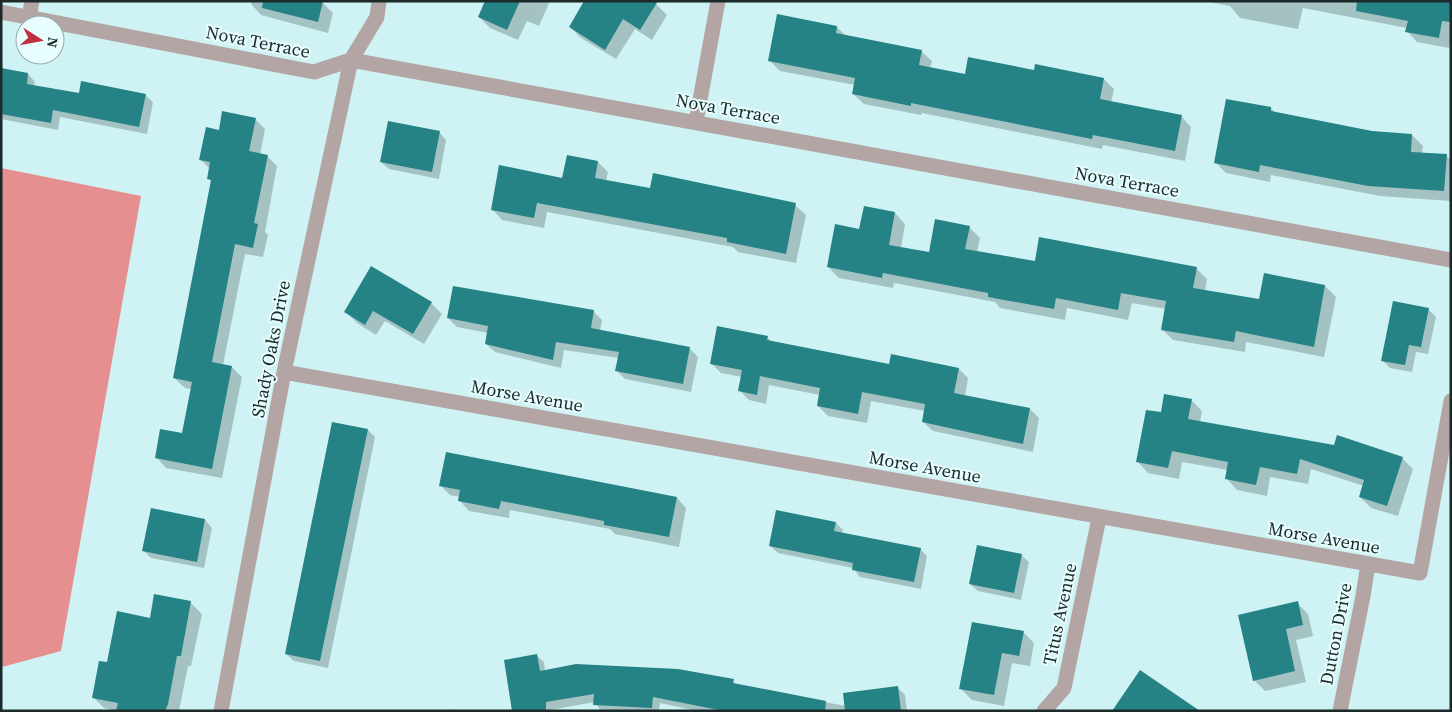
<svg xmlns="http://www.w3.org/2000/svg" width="1452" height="712" font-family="'Source Serif 4',serif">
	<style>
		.forest { fill: #e58f90 }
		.shadow { fill: #0003 }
		.building { fill: #258285 }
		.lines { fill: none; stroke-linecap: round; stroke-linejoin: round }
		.minor { stroke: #b3a5a4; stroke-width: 15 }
		.labels { text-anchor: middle; stroke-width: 4; stroke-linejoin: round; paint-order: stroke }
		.street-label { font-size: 18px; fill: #1b2929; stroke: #e8fdfe }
	</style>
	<rect width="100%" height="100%" fill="#cff3f4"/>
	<path class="forest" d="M1,168L141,196L61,651L2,667Z"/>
	<path class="shadow" d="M251,1L322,2L333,13L328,33L261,15L251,4Z
		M485,1H550L539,26L527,21L518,40L490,28L479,17Z
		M1204,1H1451V38L1449,48L1417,42L1407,31V28L1303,8L1298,29L1240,18L1230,6Z
		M656,4L667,15L652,40L635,29L616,59L581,38L570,27Z
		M837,27L846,36L921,51L932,61L930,68L966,75L1035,71L1104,79L1114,89L1111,103L1181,116L1191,127L1185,161L1103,145L1102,149L922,113L921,115L864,104L853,94L855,85L780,71L769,60Z
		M1,69L28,74L35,82L34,86L80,95H145L153,102L147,134L60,117L58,130L1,119Z
		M1271,108L1276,113L1372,132L1412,135L1423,146L1422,154L1446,156L1451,160V201L1380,196L1271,175L1270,182L1226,173L1215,162Z
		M255,119L265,129L260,155L267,156L277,166L265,232L268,235L263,257L245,254L223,365L232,367L242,377L222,478L166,468L156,457L183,434L191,389L185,388L174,378L212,182L208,178L210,169L201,160L220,131Z
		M439,132L446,140L439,179L389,169L381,162Z
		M598,162L608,172L606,181L651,190L795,205L806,215L796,263L738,252L733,247L547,212L544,228L502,220L492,209Z
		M895,213L905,224L901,248L930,254L969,227L980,238L977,252L1036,263L1196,268L1207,279L1205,291L1260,301L1265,275L1325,286L1336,297L1324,357L1246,342L1245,352L1173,340L1162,329L1166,309L1132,303L1128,320L1067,308L1065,320L1000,308L995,302L894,283L893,288L839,278L828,267L860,231Z
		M431,303L442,314L424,344L385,321L376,335L357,323L346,312Z
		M1428,309L1436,317L1428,354L1416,352L1412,372L1390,368L1382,360Z
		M593,311L602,320L600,331L689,348L698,357L691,392L625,379L616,370L619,358L564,350L561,368L495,352L486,344L488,333L457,327L448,318Z
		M767,337L772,342L890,365L959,369L968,378L965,396L1030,409L1039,418L1033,452L933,431L923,422L925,411L871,401L867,423L828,416L818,406L820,395L769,385L766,404L749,400L740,391L742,377L721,373L711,363Z
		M1191,400L1202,411L1200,422L1402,458L1413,469L1398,516L1371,508L1360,497L1364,486L1311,469L1308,484L1270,477L1267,496L1237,490L1227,479L1228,470L1182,462L1179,479L1148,473L1138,462L1162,414Z
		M333,423L368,430L375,437L328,668L294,661L286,654Z
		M440,485L677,498L686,508L679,547L615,534L610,529L510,510L509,518L469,511L460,501V497L450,495Z
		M152,510L205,520L212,528L204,568L151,558L144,551Z
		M836,523L843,530L842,534L920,549L927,556L921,589L860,577L853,568L778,553L770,546Z
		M1021,555L1029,562L1021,600L978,591L970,584Z
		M155,596L191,603L202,614L191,666H188L179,711H117L104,708L93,697L108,664L151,619Z
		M1297,603L1308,614L1313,636L1296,640L1306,682L1265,691L1254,680Z
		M1023,632L1034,643L1030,666L1012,663L1004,706L972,700L961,689Z
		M536,655L544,662L545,671L733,681L738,686L846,706L897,687L905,695L907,711H697L660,703L659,711H601L595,702L544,711Z
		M449,709L464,711H449Z"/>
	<path class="building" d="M263,1H323L318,22L262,8Z
		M485,1H520L507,30L478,17Z
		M584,1H658L640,30L623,19L605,50L569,27Z
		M1357,1H1451V22L1442,21L1439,38L1405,32L1408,21L1356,11Z
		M777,14L837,26L836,33L922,50L919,65L965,74L968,57L1034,70L1035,64L1104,78L1100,99L1182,115L1175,151L1093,135L1092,139L911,103V106L852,94L855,78L768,61Z
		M1,68L28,73L27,84L79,93L81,81L146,94L139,127L53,110L51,123L1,114Z
		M1226,99L1271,107V111L1372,131L1412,134L1411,152L1447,154L1444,191L1368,186L1260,165L1259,172L1214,163Z
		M222,111L256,118L249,151L268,155L254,223L258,224L253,248L235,244L212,362L232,366L212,469L155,458L160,429L182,433L192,382L173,378L211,180L207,179L210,162L199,160L206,127L219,130Z
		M388,121L440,131L432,172L380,162Z
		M567,155L598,161L595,178L650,188L653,173L796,203L786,254L727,242V238L537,203L534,218L491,210L499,165L562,178Z
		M864,206L895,212L889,245L929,252L935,219L970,226L965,249L1035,261L1039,237L1197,267L1193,288L1259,299L1264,273L1325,285L1314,347L1236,331L1234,342L1161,330L1166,301L1121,293L1118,310L1056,298L1054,309L988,297V293L883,273L882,278L827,267L835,224L859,229Z
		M371,266L432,302L413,334L373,311L365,325L344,312Z
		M453,286L594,310L591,328L690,347L683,384L615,371L619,352L556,342L553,360L485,344L488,326L447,318Z
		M1393,301L1429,308L1421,347L1409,345L1405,365L1381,361Z
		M717,326L768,336L767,340L889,364L891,354L959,368L954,393L1030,408L1023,444L922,422L925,404L862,392L858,414L817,406L820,388L760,376L757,395L738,391L742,370L710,364Z
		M1164,394L1192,399L1188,419L1334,445L1337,435L1403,457L1387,506L1359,497L1364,480L1300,459L1297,474L1260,467L1256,485L1225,479L1228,462L1172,451L1168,468L1136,462L1146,410L1161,412Z
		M332,422L368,429L320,661L285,654Z
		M446,452L677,497L669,537L604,525V521L501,501L499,509L458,501L460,490L439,486Z
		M151,508L205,519L197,562L142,551Z
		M776,510L836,522L834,531L921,548L914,582L852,570L853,563L769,546Z
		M977,545L1022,554L1014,593L969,584Z
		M154,594L191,601L181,656H177L168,704L165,711H116L118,703L92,698L99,661L107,662L117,611L150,618Z
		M1298,601L1303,625L1286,629L1295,671L1253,681L1238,615Z
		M972,622L1024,631L1019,656L1002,653L994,695L959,689Z
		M537,654L540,671L576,664L678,669L734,679L733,683L826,701L825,711H724L653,697L652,708L593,705L594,694L546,702V711H512L504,660Z
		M1140,670L1200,711H1112Z
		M898,686L901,711H845L843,693Z"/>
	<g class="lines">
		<path class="minor" d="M1,12L314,72L351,60L1451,260
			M29,17L32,1
			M696,122L718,1
			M284,372L1420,573L1451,401
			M221,711L284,372L351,60L377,17L379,1
			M1044,711L1064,688L1099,518
			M1340,711L1363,596L1368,564"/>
	</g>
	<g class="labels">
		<g class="street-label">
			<text transform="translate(258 42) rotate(11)" y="6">Nova Terrace</text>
			<text transform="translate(728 109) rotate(10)" y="6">Nova Terrace</text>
			<text transform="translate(1127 182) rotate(10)" y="6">Nova Terrace</text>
			<text transform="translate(271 349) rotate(-79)" y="6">Shady Oaks Drive</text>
			<text transform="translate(527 396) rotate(10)" y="6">Morse Avenue</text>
			<text transform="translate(925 467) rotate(10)" y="6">Morse Avenue</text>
			<text transform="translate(1324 538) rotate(10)" y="6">Morse Avenue</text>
			<text transform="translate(1060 614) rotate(-78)" y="6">Titus Avenue</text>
			<text transform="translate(1336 634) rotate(-79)" y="6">Dutton Drive</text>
		</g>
	</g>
	<rect width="1452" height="712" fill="none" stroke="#1b2929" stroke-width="5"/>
	<g transform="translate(40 40) rotate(101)"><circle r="24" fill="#e8fdfe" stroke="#96a8a9"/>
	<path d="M0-4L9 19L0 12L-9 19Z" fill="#c03041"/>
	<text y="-8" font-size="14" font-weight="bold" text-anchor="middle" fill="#1b2929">N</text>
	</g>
</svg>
